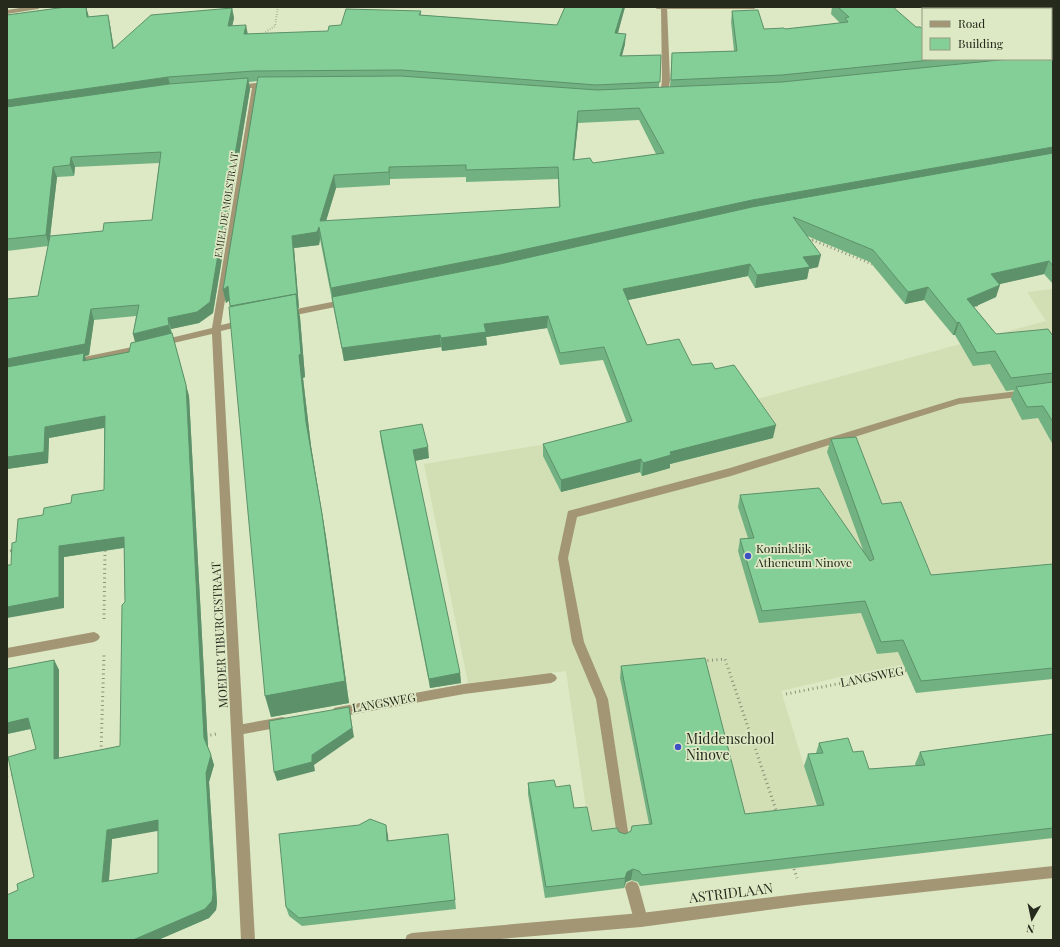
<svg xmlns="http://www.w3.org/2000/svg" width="1060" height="947" font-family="'Playfair Display',serif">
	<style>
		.built { fill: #d2dfb4 }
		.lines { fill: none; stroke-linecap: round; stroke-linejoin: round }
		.path-far2 { stroke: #8a9278; stroke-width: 2; stroke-dasharray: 0.5 2; stroke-linecap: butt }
		.path-far1 { stroke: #8a9278; stroke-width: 2.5; stroke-dasharray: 1 3; stroke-linecap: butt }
		.path { stroke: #8a9278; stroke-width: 3; stroke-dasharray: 1 3.5; stroke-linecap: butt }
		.service { fill: #a29675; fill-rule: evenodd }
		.minor { fill: #a29675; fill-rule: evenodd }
		.wall { fill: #72b282; fill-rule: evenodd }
		.shaded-wall { fill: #5c916a }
		.building { fill: #84cf97; stroke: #5c916a; fill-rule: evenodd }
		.poi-dot { fill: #3e51c4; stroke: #dde8c4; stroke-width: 1.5 }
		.labels { text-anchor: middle; stroke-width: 3.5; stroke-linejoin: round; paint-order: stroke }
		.far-street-label { font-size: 10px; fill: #262a1c; stroke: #dde8c4 }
		.poi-label { font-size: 12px; fill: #262a1c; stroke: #dde8c4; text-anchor: start }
		.street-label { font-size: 12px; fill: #262a1c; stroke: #dde8c4 }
		.near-poi-label { font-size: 14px; fill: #262a1c; stroke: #dde8c4; text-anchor: start }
		.near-street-label { font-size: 14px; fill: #262a1c; stroke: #dde8c4 }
	</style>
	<rect width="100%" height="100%" fill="#dde8c4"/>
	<path class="built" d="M1053,289V649L947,659L848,675L781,691L834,864L600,891L591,842L566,671L468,683L424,464L541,445L761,398L1046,321L1027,292Z"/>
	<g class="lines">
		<path class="path-far2" d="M264,36V33L275,26L278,7
			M806,238L814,241"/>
		<path class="path-far1" d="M812,240L872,264
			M973,304L980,307
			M10,551L14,550
			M105,551V548"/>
		<path class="path" d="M7,551L14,550
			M104,619L105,550
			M703,661L725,659L777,813
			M786,694L909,670
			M206,736L216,734
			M101,751L104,654
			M7,776L14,774
			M794,869L797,878"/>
		<path class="service" d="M661,7H667L670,80L668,96L664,98L660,96L662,80Z
			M1053,387V393L959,404L731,476L577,517L568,558L584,642L608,699L629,838L628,842L623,844L618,842L596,699L572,642L558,558L568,511L730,468L959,398Z
			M551,673L555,675L557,678L555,681L551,683L464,694L338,717L334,716L332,712L334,708L338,707L464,684Z
			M282,717L286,718L288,722L286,726L282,727L238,735L234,734L232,730L234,726L238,725Z
			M632,881L637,883L639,887L648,920L646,925L641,927L636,925L634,920L625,887L627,883Z"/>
		<path class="minor" d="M26,7H41L38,9L7,14V10Z
			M654,7H757L754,9H657Z
			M256,83H269L273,85L269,87L259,88L221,325L243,320L247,323L246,325L221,331L255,940H241L212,334L161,346L156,343L158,341L212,328L252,88L237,89L233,87L237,85Z
			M347,299L351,302L350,304L286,317L282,314L286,311Z
			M142,345L145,346L147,348L145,350L74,365L69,362L74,359Z
			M94,632L98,634L100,637L98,640L94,642L7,658V648Z
			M1053,866V878L805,905L641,927L488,940H405L407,935L412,933L641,913L805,893Z"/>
	</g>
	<path class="wall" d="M66,7H86L89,17L108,15L110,25L114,48L232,8L234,18L232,26L247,34L328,31L341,25L421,11V15L557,25L565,7H625L618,33L625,44L622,56L661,55L659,87H670L672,53L734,51L731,22L732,11L764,29H785L840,23L831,14L832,7H893L923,59H1051V36L1053,37V284L1044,274L999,284L996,297L974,307L996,334L1053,336V445L1038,418L1022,420L1011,399L1014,390L1006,391L990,364L973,366L955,335H953L924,300L905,304L870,262L807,236L818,267L809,269L807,279L755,288L748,276L628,300L647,345L692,365L715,369L773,438L670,464V468L642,476L640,472L561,492L543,456V444L627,423L603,360L560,365L547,328L486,337L487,345L442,351L441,347L344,361L320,239L319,245L294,248L299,308H298L300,317L305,377L303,378L311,446L326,537L349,703L271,717L230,300L226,303L223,290L257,81L249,82L250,89L213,313L199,323L171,329L189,396L208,747L214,765L209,782L217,903L216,910L209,918L158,940H7L18,890L34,877L36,749L31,729L7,734V669L54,660L59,670V758L120,746L125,602L124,548L64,557V608L11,565L16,542L43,515L71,503L104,490V428L49,438L48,463L7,469V299L38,296L48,246L7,251V15ZM639,120L656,154L593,163L574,160L578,123ZM159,163L152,220L103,231L50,236L57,177L74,176L75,167ZM466,177V182L558,179L559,207L326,221L336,188L390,185V179ZM136,316L133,334L135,342L129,352L86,360L85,356L89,355L94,320ZM158,830V873L109,881L112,839Z
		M380,431L429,458L415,461L460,673L461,683L430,688L381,441Z
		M831,439L882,504L931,575L1053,564V679L916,693L898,652L877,654L861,613L759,623L738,551L740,539L748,538L738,507L740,495L863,550L827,452Z
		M621,666L745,814L817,806L804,766L808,754L816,753L819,743L853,752L869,769L916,766L915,764L920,752L1053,734V838L640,886L638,882L631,880L626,882L624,888L545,898L528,794V783L556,787L574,808L592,831L619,832L625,834L649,824L620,678Z
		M448,834L456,909L302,926L289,916L286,907L388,835V841Z"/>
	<path class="shaded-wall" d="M86,7L88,14L90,27L87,17Z
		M623,7H625L615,43V33Z
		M232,8L234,18L230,36L228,26Z
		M108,15L110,25L115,59L113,49Z
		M246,25L248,35L244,34Z
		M626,34L625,44L619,66L620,56Z
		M168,77L171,88L7,111V100Z
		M248,78L250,89L213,313L199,323L171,329L168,318Z
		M578,111V123L573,173V160Z
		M1053,147V158L333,301L331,288L752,200Z
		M71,157L75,167L74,176L70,165Z
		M53,167L57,177L49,246L46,235Z
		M389,167L390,179V185L389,172Z
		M334,175L336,188L322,234L320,221Z
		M319,227L320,239L319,245L294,248L299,308H298L300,317L305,377L303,378L311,446L326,537L349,703L271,717L265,696L292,236Z
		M821,255L818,267L809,269L807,279L755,288L757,275L803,257Z
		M1049,261L1044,274L987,287L991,274Z
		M750,264L748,276L623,301V289Z
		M1000,285L996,297L963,312L967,299Z
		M228,286L231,299L226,303L223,290Z
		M928,287L924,300L905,304L908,292Z
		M91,309L94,320L89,355L85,356L88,364L7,371V359Z
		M548,316L547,328L486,337L487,345L442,351L441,338L484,324Z
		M959,322L955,335H953L957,323Z
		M169,325L189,396L208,748L204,738L136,345L133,334Z
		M440,335L441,347L344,361L342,348Z
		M105,416L108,427L49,438L48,463L7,469V457L45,427Z
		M776,425L773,438L670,464V468L642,476L643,463L670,452Z
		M428,447L429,458L414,461L413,450Z
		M641,459L640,472L561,492V480Z
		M124,537L128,547L64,557V608L7,618V607L59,546Z
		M54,660L59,670V769L54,759Z
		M460,673L461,683L430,688L429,679Z
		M349,707L354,737L314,765L315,771L277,781L274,772L312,755Z
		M28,718L34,728L7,734V723Z
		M211,755L214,765L209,782L217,903L216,910L209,918L158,940H133L206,773Z
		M158,820L163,830L112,839L108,891L102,882L107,830Z
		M386,825L388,835L389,851L387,841Z
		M633,869L631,880L626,882L624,888L625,878L627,872Z"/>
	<path class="building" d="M66,7H86L87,17L108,15L113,49L151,15L232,8L228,26L246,25L244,34L328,31L329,26L341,25L346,9L421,11L419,15L557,25L565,7H623L615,33L626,34L620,56L661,55L660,82L596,85L401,70L254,71L168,77L7,100V15Z
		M838,7H893L916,27H920L923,29V59H941L782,75L671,80L672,53L737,51L732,11L758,10L764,29L784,28L785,29L848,22L845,18L849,17Z
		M1051,36L1053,37V48H1051Z
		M1051,55H1053V147L752,200L499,255L331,288L319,227L317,232L292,236L297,295H296V294L230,306L228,286L223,290L258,77L401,76L597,90L782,82L1009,59H1051ZM639,108L664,153L593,163L590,158L573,160L578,111ZM466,165V170L558,167L560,207L320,221L334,175L389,172V167Z
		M248,78L210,302L197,312L168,318L169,325L133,334L139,305L91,309L85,344L7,359V299L38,296L50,236L103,231L104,223L152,220L161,152L71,157L70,165L53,167L46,235L7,239V107L169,84Z
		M1053,153V266L1049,261L991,274L1000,285L967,299L996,334L1048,329L1053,336V373L1011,378L995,351L977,353L959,322L957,323L928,287L908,292L873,250L793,217L821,255L803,257L810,267L757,275L750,264L623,289L647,345L679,339L692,365L712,363L715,369L734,365L776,425L670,452L671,455L643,463L641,459L561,480L543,444L632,421L604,347L560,353L548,316L484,324L486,332L441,338L440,335L342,348L332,297L500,264L752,207Z
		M296,294L301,354L299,355L306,422L322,514L345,681L265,696L229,307Z
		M172,333L186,385L204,738L211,755L206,773L213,894L212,901L205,909L133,940H7V895L18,890L17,884L34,877L8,757L36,749L28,718L7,723V669L54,660V759L120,746L122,605L125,602L124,537L59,546V597L7,607V565H11L12,543L16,542L18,519L43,515L44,508L71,503L72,495L104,490L105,416L45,427L44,452L7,457V367L84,353L83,361L129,352L131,343ZM158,820V873L102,882L107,830Z
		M1053,382V422L1043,406L1027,407L1016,387Z
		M422,424L428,447L413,450L460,673L429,679L380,431Z
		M856,437L882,504L901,502L931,575L1053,564V668L921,681L903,640L881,642L865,601L762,611L740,539L754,538L740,495L819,488L870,561L874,559L831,439Z
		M705,658L745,814L824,805L808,754L823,753L819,743L848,738L853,752L863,751L869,769L925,765L920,752L1053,734V828L642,875L639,871L633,869L627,872L625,878L546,887L528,783L554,780L556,787L570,785L574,808L587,807L592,831L617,828L619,832L625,834L631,831L632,826L652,824L621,666Z
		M349,707L352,728L312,755V762L274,772L269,721Z
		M370,819L386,825L387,841L448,834L455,900L299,918L286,907L279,834L359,825Z"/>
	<g class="poi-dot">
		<circle cx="748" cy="556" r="4"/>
		<circle cx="678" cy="747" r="4"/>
	</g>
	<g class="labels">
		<g class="far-street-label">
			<text transform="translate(226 205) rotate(-81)" y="4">EMIEL DE MOLSTRAAT</text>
		</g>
		<g class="poi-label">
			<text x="756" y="553">Koninklijk<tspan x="756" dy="14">Atheneum Ninove</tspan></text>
		</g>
		<g class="street-label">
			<text transform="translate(220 635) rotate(-93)" y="4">MOEDER TIBURCESTRAAT</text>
			<text transform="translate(872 677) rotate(-11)" y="4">LANGSWEG</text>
			<text transform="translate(384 703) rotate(-10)" y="4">LANGSWEG</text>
		</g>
		<g class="near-poi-label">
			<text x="686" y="744">Middenschool<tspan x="686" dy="16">Ninove</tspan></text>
		</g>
		<g class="near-street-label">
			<text transform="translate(731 893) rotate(-7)" y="5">ASTRIDLAAN</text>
		</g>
	</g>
	<rect width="1060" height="947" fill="none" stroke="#262a1c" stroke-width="16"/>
	<rect x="922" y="8" width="130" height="52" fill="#dde8c4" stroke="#949c81"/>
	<rect x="930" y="21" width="20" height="6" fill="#a29675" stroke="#949c81"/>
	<text x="958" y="28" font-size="12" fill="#262a1c">Road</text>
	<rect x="930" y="38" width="20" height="12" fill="#84cf97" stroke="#949c81"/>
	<text x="958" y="48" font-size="12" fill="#262a1c">Building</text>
	<g transform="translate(1032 919) rotate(189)" stroke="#dde8c4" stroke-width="3" paint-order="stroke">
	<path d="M0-3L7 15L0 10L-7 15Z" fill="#262a1c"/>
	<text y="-6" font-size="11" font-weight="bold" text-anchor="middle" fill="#262a1c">N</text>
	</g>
</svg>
